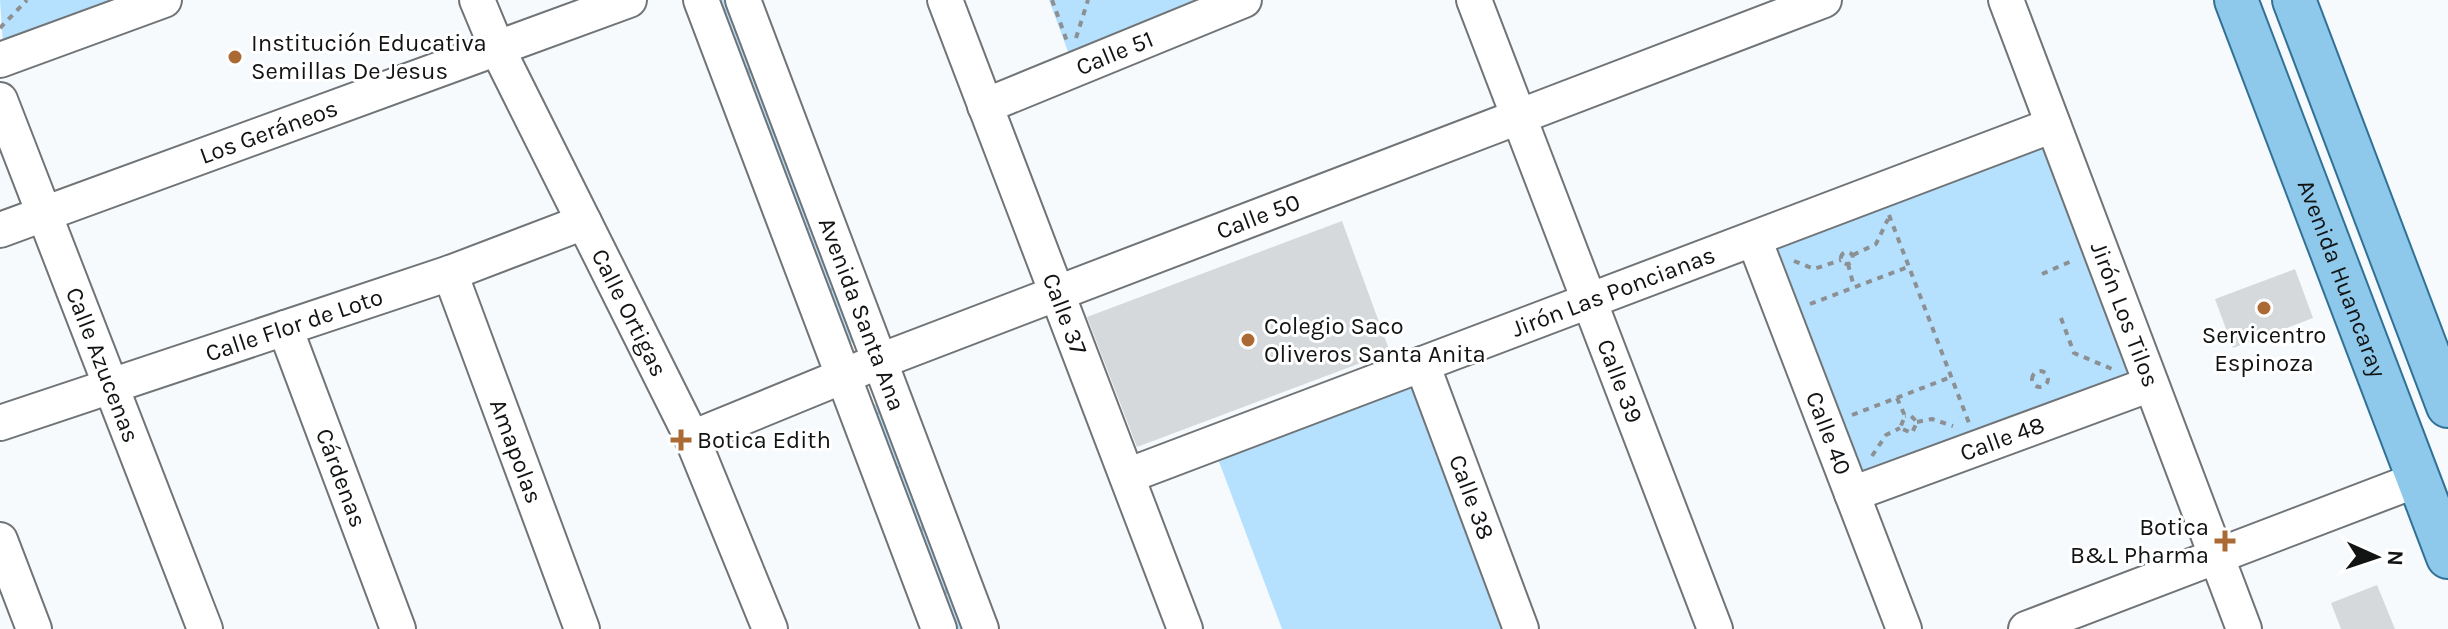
<svg xmlns="http://www.w3.org/2000/svg" width="2448" height="629" font-family="Karla,sans-serif">
	<style>
		.grass { fill: url(#grass-tufts) }
		.green { fill: #b5e1fe }
		.building { fill: #d5d9dc }
		.lines { fill: none; stroke-linecap: round; stroke-linejoin: round }
		.minor-casing { stroke: #707476; stroke-width: 38 }
		.major-casing { stroke: #317196; stroke-width: 46 }
		.path { stroke: #8d9092; stroke-width: 4; stroke-dasharray: 6 6; stroke-linecap: butt }
		.minor { stroke: #fff; stroke-width: 34 }
		.major { stroke: #8ec8ea; stroke-width: 42 }
		.poi-dot { fill: #ab6a34; stroke: #fff; stroke-width: 3 }
		.labels { text-anchor: middle; stroke-width: 6; stroke-linejoin: round; paint-order: stroke }
		.poi-label { font-size: 24px; fill: #121414; stroke: #fff; text-anchor: start }
		.street-label { font-size: 24px; fill: #121414; stroke: #fff }
	</style>
	<defs>
		<pattern id="grass-tufts" width="24" height="20" patternUnits="userSpaceOnUse" patternTransform="scale(2)"><rect width="24" height="20" fill="#b5e1fe"/><path d="M3 7l-1-3M5 7V3M7 7l1-3M15 17l-1-3M17 17v-4M19 17l1-3" fill="none" stroke="#9bc0d9"/></pattern>
	</defs>
	<rect width="100%" height="100%" fill="#f6fafd"/>
	<path class="grass" d="M706,0H724L854,341L842,348Z
		M873,403L879,407L964,629H947L867,406Z"/>
	<path class="green" d="M0,0H122L3,45Z
		M1049,0H1223L1070,57Z
		M2047,144L2137,376L1861,477L1773,246Z
		M1418,372L1509,626L1501,629H1282L1215,451Z"/>
	<path class="building" d="M1342,221L1390,352L1137,447L1087,317Z
		M2295,269L2313,318L2233,348L2215,299Z
		M2377,585L2395,629H2341L2331,603Z"/>
	<g class="lines">
		<g class="minor-casing">
			<g id="minor">
				<path id="s1" d="M477,0L497,48L692,438L770,629"/>
				<path d="M701,0L939,629"/>
				<path id="s2" d="M743,0L981,629"/>
				<path id="s3" d="M945,0L1185,629"/>
				<path id="s4" d="M1474,0L1715,629"/>
				<path id="s5" d="M2006,0L2244,629"/>
				<path d="M0,60L164,0"/>
				<path id="s6" d="M0,100L205,629"/>
				<path id="s7" d="M985,106L1244,0"/>
				<path id="s8" d="M0,230L629,0"/>
				<path id="s9" d="M1754,239L1904,629"/>
				<path id="s10" d="M450,273L582,629"/>
				<path id="s11" d="M285,328L398,629"/>
				<path id="s12" d="M1422,364L1521,629"/>
				<path id="s13" d="M0,423L450,273L584,222"/>
				<path id="s14" d="M692,438L880,361L1824,0"/>
				<path id="s15" d="M1127,476L2053,125"/>
				<path id="s16" d="M1852,494L2151,384"/>
				<path d="M0,540L34,629"/>
				<path d="M2026,629L2419,479"/>
			</g>
		</g>
		<g class="major-casing">
			<g id="major">
				<path id="s17" d="M2236,0L2448,557"/>
				<path d="M2294,0L2448,406"/>
			</g>
		</g>
		<path class="path" d="M1052,0L1068,44
			M0,28L27,0
			M1076,38L1088,0
			M1889,215L1969,423
			M1841 258a6 6 0 1 1 12 0a6 6 0 1 1-12 0Z
			M1853,255L1876,244L1888,219
			M1794,261L1814,269L1841,260
			M1848,264L1854,287
			M2042,274L2074,260
			M1810,304L1908,267
			M2061,318L2074,353L2112,369
			M2032 379a8 8 0 1 1 16 0a8 8 0 1 1-16 0Z
			M1897,398L1905,416L1900,428L1912,433L1917,422L1910,415L1905,416
			M1852,415L1951,377
			M1917,422L1932,419L1953,426
			M1872,456L1886,435L1900,428"/>
		<use href="#minor" class="minor"/>
		<use href="#major" class="major"/>
	</g>
	<g class="poi-dot">
		<circle cx="235" cy="57" r="8"/>
		<circle cx="2264" cy="308" r="8"/>
		<circle cx="1248" cy="340" r="8"/>
		<path d="M677 428h8v8h8v8h-8v8h-8v-8h-8v-8h8z"/>
		<path d="M2221 529h8v8h8v8h-8v8h-8v-8h-8v-8h8z"/>
	</g>
	<g class="labels">
		<g class="poi-label">
			<text x="251" y="51">Institución Educativa<tspan x="251" dy="28">Semillas De Jesus</tspan></text>
			<text x="1264" y="334">Colegio Saco<tspan x="1264" dy="28">Oliveros Santa Anita</tspan></text>
			<text x="2264" y="343" text-anchor="middle">Servicentro<tspan x="2264" dy="28">Espinoza</tspan></text>
			<text x="697" y="448">Botica Edith</text>
			<text x="2209" y="535" text-anchor="end">Botica<tspan x="2209" dy="28">B&amp;L Pharma</tspan></text>
		</g>
		<g class="street-label">
			<text dy="8" stroke="none"><textPath href="#s7" startOffset="140">Calle 51</textPath></text>
			<text dy="8" stroke="none"><textPath href="#s8" startOffset="286">Los Geráneos</textPath></text>
			<text dy="8" stroke="none"><textPath href="#s14" startOffset="608">Calle 50</textPath></text>
			<text dy="8" stroke="none"><textPath href="#s17" startOffset="298">Avenida Huancaray</textPath></text>
			<text dy="8" stroke="none"><textPath href="#s15" startOffset="520">Jirón Las Poncianas</textPath></text>
			<text dy="8" stroke="none"><textPath href="#s1" startOffset="348">Calle Ortigas</textPath></text>
			<text dy="8" stroke="none"><textPath href="#s2" startOffset="336">Avenida Santa Ana</textPath></text>
			<text dy="8" stroke="none"><textPath href="#s3" startOffset="336">Calle 37</textPath></text>
			<text dy="8" stroke="none"><textPath href="#s5" startOffset="336">Jirón Los Tilos</textPath></text>
			<text dy="8" stroke="none"><textPath href="#s13" startOffset="310">Calle Flor de Loto</textPath></text>
			<text dy="8" stroke="none"><textPath href="#s6" startOffset="284">Calle Azucenas</textPath></text>
			<text dy="8" stroke="none"><textPath href="#s4" startOffset="408">Calle 39</textPath></text>
			<text dy="8" stroke="none"><textPath href="#s9" startOffset="208">Calle 40</textPath></text>
			<text dy="8" stroke="none"><textPath href="#s16" startOffset="160">Calle 48</textPath></text>
			<text dy="8" stroke="none"><textPath href="#s10" startOffset="190">Amapolas</textPath></text>
			<text dy="8" stroke="none"><textPath href="#s11" startOffset="160">Cárdenas</textPath></text>
			<text dy="8" stroke="none"><textPath href="#s12" startOffset="142">Calle 38</textPath></text>
		</g>
	</g>
	<g transform="translate(2376 557) rotate(93)" stroke="#ffffff" stroke-width="6" paint-order="stroke">
	<path d="M0-6L14 30L0 20L-14 30Z" fill="#121414"/>
	<text y="-12" font-size="22" font-weight="bold" text-anchor="middle" fill="#121414">N</text>
	</g>
</svg>
